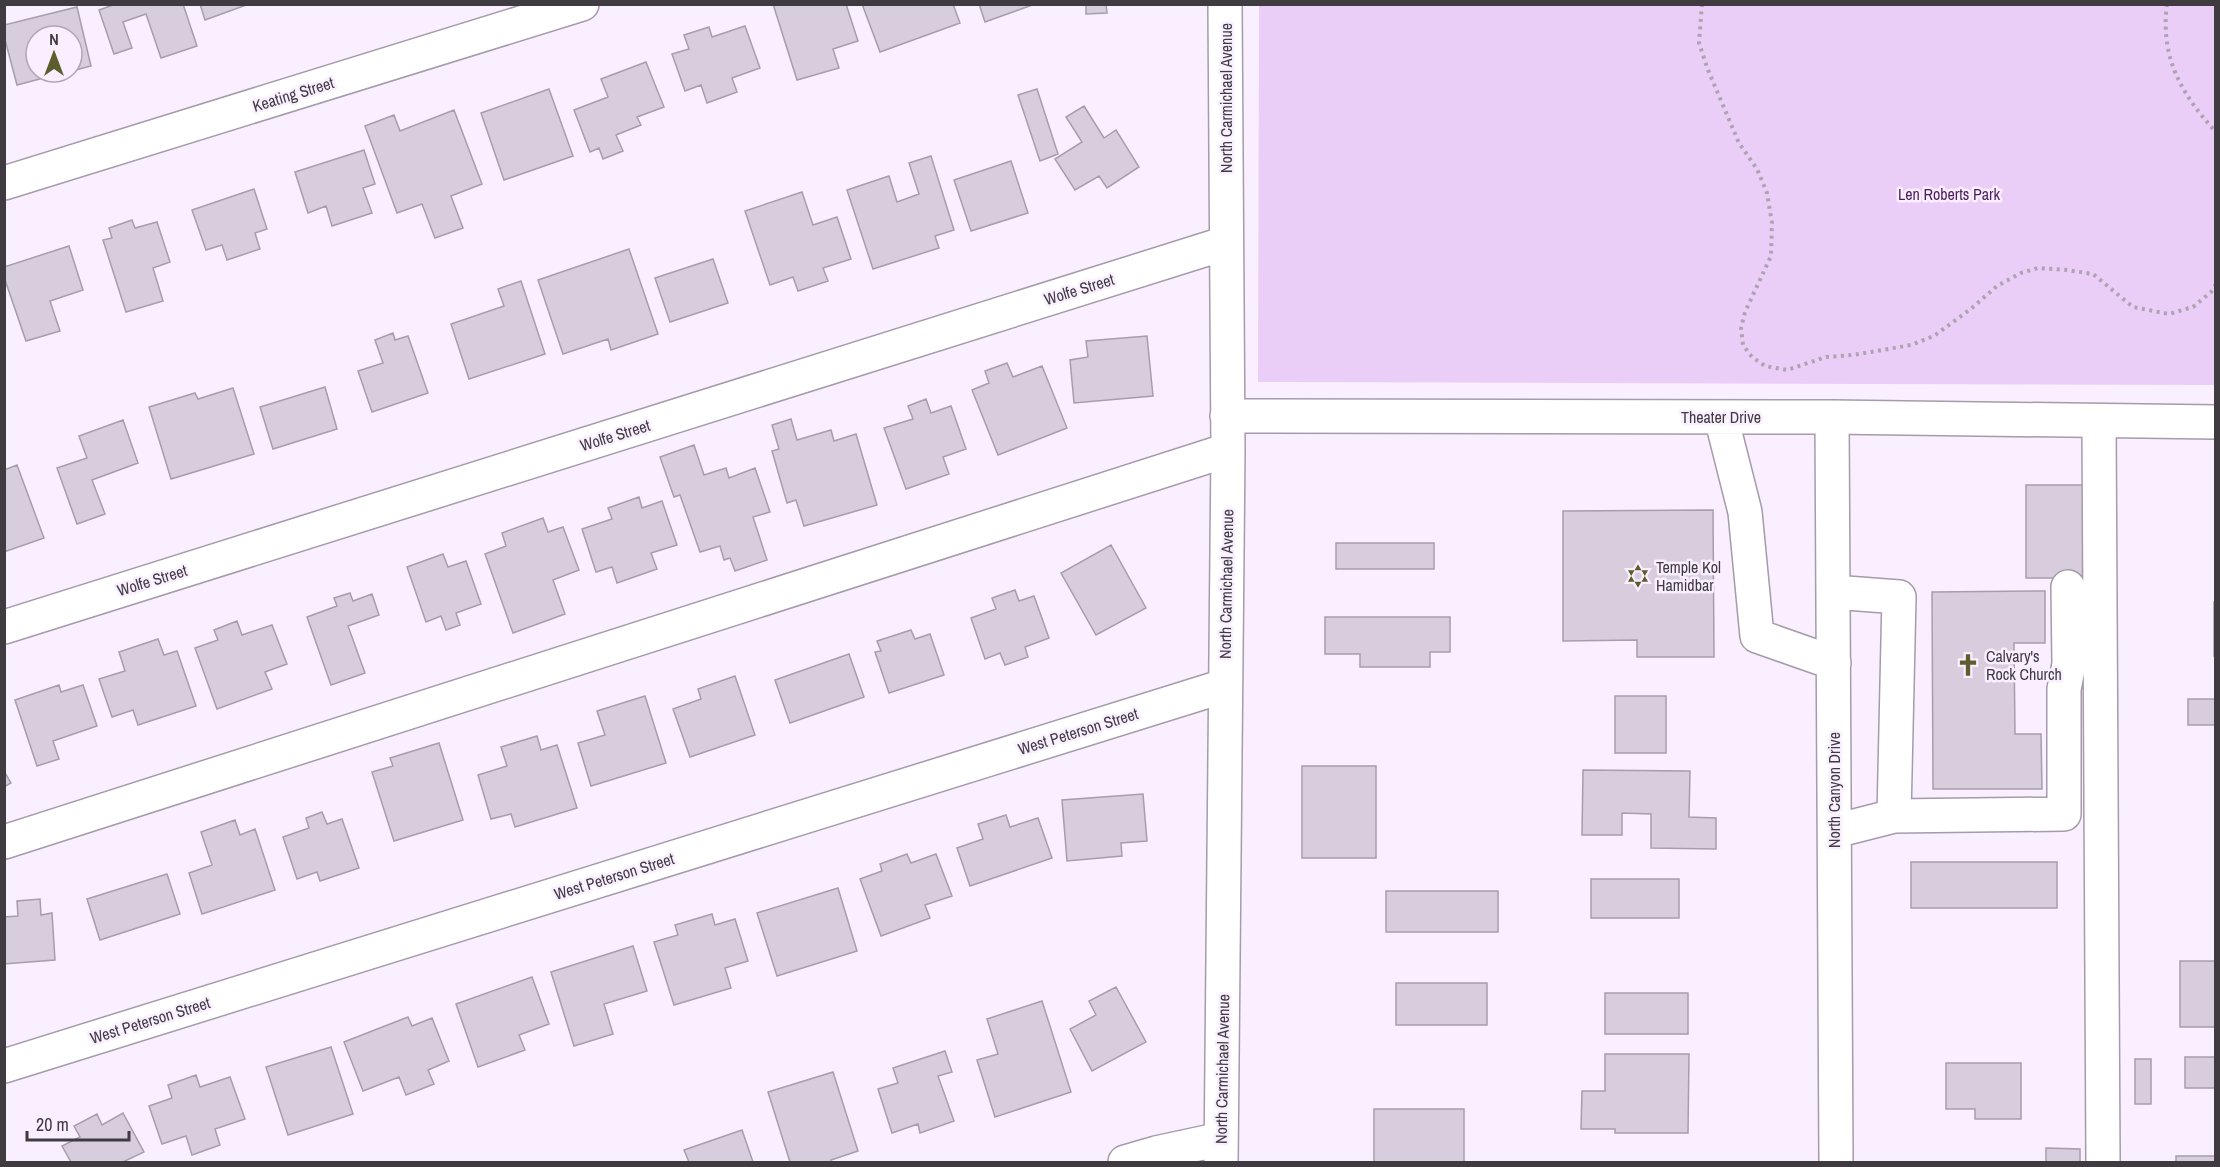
<svg xmlns="http://www.w3.org/2000/svg" width="2220" height="1167" font-family="'Archivo Narrow',sans-serif">
	<style>
		.green { fill: #ebcef8 }
		.building { fill: #d8cddd; stroke: #a79dac; stroke-width: 1.5 }
		.lines { fill: none; stroke-linecap: round; stroke-linejoin: round }
		.minor-casing { stroke: #a59baa; stroke-width: 36 }
		.path { stroke: #ada4b0; stroke-width: 4; stroke-dasharray: 3 4.5; stroke-linecap: butt }
		.minor { stroke: #fff; stroke-width: 33 }
		.labels { text-anchor: middle; stroke-width: 5; stroke-linejoin: round; paint-order: stroke }
		.street-label { font-size: 16px; fill: #3f3b41; stroke: #faefff }
		.park-label { font-size: 16px; fill: #4c1e5d; stroke: #faefff }
		.poi-label { font-size: 16px; fill: #3f3b41; stroke: #faefff; text-anchor: start }
	</style>
	<rect width="100%" height="100%" fill="#faefff"/>
	<path class="green" d="M1259,5H2215V385L1258,382Z"/>
	<path class="building" d="M116,4H183L197,46L161,58L146,14L123,22L132,48L114,54L99,10Z
		M200,4H249L205,20Z
		M773,4H846L858,41L833,49L839,68L797,80Z
		M862,4H953L960,23L880,52Z
		M979,4H1035L985,22Z
		M1086,4H1106L1107,13L1086,14Z
		M77,7L91,66L72,71V36H36V72H66L17,85L4,36V25Z
		M745,26L760,68L732,78L737,92L707,103L701,85L685,91L672,54L689,49L684,35L709,27L712,37Z
		M646,62L664,107L637,117L641,125L616,135L623,151L603,159L599,148L590,152L574,110L608,97L601,79Z
		M549,89L573,156L504,180L481,113Z
		M1037,89L1058,154L1040,161L1018,95Z
		M1084,106L1104,138L1116,130L1139,167L1107,188L1099,176L1075,190L1055,159L1082,142L1066,117Z
		M454,110L482,184L451,196L463,228L435,238L422,204L397,213L365,126L394,115L400,131Z
		M364,150L375,184L363,188L372,213L332,226L326,206L308,213L295,172Z
		M931,156L954,230L935,236L939,248L873,269L847,190L889,176L897,202L919,194L909,163Z
		M1011,161L1028,213L971,231L954,180Z
		M254,189L267,229L255,233L260,249L227,260L222,245L206,250L192,210Z
		M802,192L813,225L837,217L851,259L823,268L828,281L798,291L793,277L770,285L745,211Z
		M132,220L135,228L157,222L170,262L153,268L163,301L126,312L103,240L112,238L109,228Z
		M69,246L83,290L50,301L60,331L26,341L4,277V267Z
		M629,249L658,334L611,350L608,339L563,354L538,280Z
		M713,259L728,303L670,322L655,278Z
		M521,281L545,354L469,379L451,324L504,306L498,289Z
		M393,333L395,340L408,336L428,393L372,412L358,371L383,363L375,340Z
		M1147,336L1153,396L1074,403L1070,360L1088,357L1086,341Z
		M1007,363L1013,377L1042,366L1067,428L998,455L972,390L989,383L985,371Z
		M325,387L337,429L273,449L260,407Z
		M233,388L254,454L171,479L149,407L195,393L198,399Z
		M926,399L931,413L951,406L966,449L943,457L949,474L906,489L884,428L913,419L908,406Z
		M791,419L797,440L831,430L834,441L856,434L877,505L804,526L796,500L787,503L772,451L779,449L772,425Z
		M123,420L138,463L92,480L105,514L77,524L57,468L87,458L79,436Z
		M694,445L704,475L726,468L729,478L755,468L770,512L753,517L767,560L735,571L730,558L724,560L720,546L700,552L680,495L674,497L660,457Z
		M17,465L44,538L4,552V470Z
		M2026,485H2093V578H2026Z
		M639,497L642,508L662,501L677,545L651,553L657,569L617,583L612,567L596,572L582,529L612,519L608,508Z
		M1713,510L1714,657H1637V640L1563,641V511Z
		M543,518L548,532L563,527L579,570L553,580L565,614L513,633L485,554L506,546L502,533Z
		M1336,543H1434V569H1336Z
		M1111,545L1146,608L1096,635L1061,573Z
		M443,554L448,567L466,561L481,604L456,613L460,625L446,630L441,616L426,622L407,567Z
		M1015,590L1019,601L1034,596L1049,638L1025,647L1028,657L1005,665L1000,653L985,659L971,618L996,609L992,598Z
		M2045,591V643H2014L2015,734H2041L2042,789H1933L1932,592Z
		M350,593L353,601L372,594L379,615L348,626L365,673L331,685L307,617L337,606L334,598Z
		M2214,602H2216V656H2214Z
		M1325,617H1450V652H1430V667H1360V654H1325Z
		M237,621L242,635L272,625L287,664L265,672L272,689L217,709L195,648L218,640L214,630Z
		M911,630L915,639L930,634L944,675L889,693L875,652L881,651L877,641Z
		M158,639L164,655L177,651L196,706L138,725L133,710L112,717L99,679L125,671L119,652Z
		M849,654L864,697L790,723L775,680Z
		M735,676L755,735L690,757L673,709L701,699L698,689Z
		M59,685L61,692L83,685L97,726L53,741L59,759L37,766L15,700Z
		M645,696L666,763L591,786L578,743L605,735L597,711Z
		M1615,696H1666V753H1615Z
		M2188,699H2216V725H2188Z
		M537,736L541,750L557,745L577,808L515,827L511,814L491,819L478,775L507,766L501,747Z
		M439,743L463,820L394,841L372,772L393,766L390,758Z
		M1302,766H1376V858H1302Z
		M1583,770L1690,771L1689,817L1716,818V849L1651,848V814L1622,813V835H1582Z
		M4,771L11,783L4,787Z
		M1143,794L1147,841L1121,843L1122,856L1067,861L1062,800Z
		M322,812L327,824L342,819L359,868L320,881L317,872L297,879L283,837L309,828L306,818Z
		M1006,815L1010,827L1038,818L1052,858L970,886L957,848L983,839L978,824Z
		M235,820L240,835L255,829L275,890L202,914L189,873L212,865L201,832Z
		M907,854L911,863L936,854L952,896L925,905L930,918L881,936L860,879L882,871L880,864Z
		M1911,862H2057V908H1911Z
		M167,874L180,914L100,940L87,899Z
		M1591,879H1679V918H1591Z
		M838,888L857,951L777,976L757,913Z
		M1386,891H1498V932H1386Z
		M40,899L41,915L52,913L55,960L4,964V917L18,916L17,901Z
		M712,914L715,925L735,919L748,961L725,968L731,988L674,1005L654,942L678,935L675,925Z
		M633,946L647,991L604,1004L613,1034L574,1046L551,972Z
		M2180,961H2216V1027H2180Z
		M532,977L549,1024L519,1035L525,1050L478,1067L456,1004Z
		M1396,983H1487V1025H1396Z
		M1116,987L1146,1042L1092,1071L1070,1029L1096,1015L1089,1001Z
		M1605,993H1688V1034H1605Z
		M1042,1001L1071,1092L995,1117L977,1060L998,1054L987,1019Z
		M408,1017L412,1026L432,1018L449,1061L428,1070L434,1084L406,1095L399,1077L363,1091L344,1042Z
		M331,1047L353,1114L288,1135L266,1067Z
		M945,1051L952,1072L938,1076L954,1121L920,1133L918,1124L892,1133L878,1089L898,1083L893,1068Z
		M1605,1054H1689L1688,1133H1615V1129H1581L1582,1091H1605Z
		M2185,1057H2216V1088H2185Z
		M2135,1059H2151V1104H2135Z
		M1946,1063H2021V1119H1975V1109H1946Z
		M833,1072L858,1151L831,1160V1162H790L768,1092Z
		M196,1075L200,1087L230,1077L245,1119L215,1129L220,1145L192,1155L186,1136L162,1144L149,1106L172,1098L168,1085Z
		M1374,1109H1464V1162H1374Z
		M123,1113L144,1152L123,1162H71L62,1146L80,1137L74,1126L97,1114L102,1125Z
		M742,1130L753,1162H689L684,1150Z
		M2046,1148L2080,1149V1162H2046Z
		M2176,1156H2216V1162H2176Z"/>
	<g class="lines">
		<g class="minor-casing">
			<path id="minor" d="M4,183L582,4
				M1227,416L1832,417L2216,422
				M1721,417L1745,512L1757,636L1834,663
				M1832,417L1836,1162
				M2099,422L2103,1162
				M1833,592L1899,597L1894,816
				M4,627L1226,243
				M1835,831L1894,816L2064,814V689L2069,664L2068,587
				M4,842L1228,450
				M4,1066L1224,686
				M1125,1162L1156,1153L1221,1139
				M1221,1162L1228,450L1225,4"/>
		</g>
		<path class="path" d="M1702,4L1699,43L1708,70L1739,143L1757,169L1767,193L1772,223L1771,256L1745,312L1741,328L1743,345L1752,357L1765,366L1787,370L1826,357L1853,355L1911,345L1934,336L1972,308L1997,286L2021,273L2038,268L2067,270L2093,274L2133,307L2169,314L2193,307L2211,292L2216,284
			M2167,4C2160,57 2181,94 2216,132"/>
		<use href="#minor" class="minor"/>
	</g>
	<defs>
		<g id="synagogue-bare" transform="scale(1.8)"><path d="M0-6.5L5.6 3.2H-5.6ZM0 6.5L5.6-3.2H-5.6Z" fill="#5c5f2d" stroke="#faefff" stroke-width="2.5" paint-order="stroke"/></g>
		<g id="church-bare" transform="scale(1.8)"><path d="M-1.2-6h2.4v3.5h3.3v2.4h-3.3V6h-2.4V-.1h-3.3v-2.4h3.3Z" fill="#5c5f2d" stroke="#faefff" stroke-width="2.5" paint-order="stroke"/></g>
	</defs>
	<g fill-rule="evenodd">
		<use href="#synagogue-bare" x="1638" y="576"/>
		<use href="#church-bare" x="1968" y="665"/>
	</g>
	<g class="labels">
		<g class="street-label">
			<text transform="translate(293 94) rotate(-17)" y="6">Keating Street</text>
			<text transform="translate(1226 98) rotate(-90)" y="6">North Carmichael Avenue</text>
			<text transform="translate(1079 289) rotate(-17)" y="6">Wolfe Street</text>
			<text x="1721" y="423">Theater Drive</text>
			<text transform="translate(615 435) rotate(-17)" y="6">Wolfe Street</text>
			<text transform="translate(152 580) rotate(-17)" y="6">Wolfe Street</text>
			<text transform="translate(1226 584) rotate(-89)" y="6">North Carmichael Avenue</text>
			<text transform="translate(1078 731) rotate(-17)" y="6">West Peterson Street</text>
			<text transform="translate(1834 790) rotate(-90)" y="6">North Canyon Drive</text>
			<text transform="translate(614 876) rotate(-17)" y="6">West Peterson Street</text>
			<text transform="translate(150 1020) rotate(-17)" y="6">West Peterson Street</text>
			<text transform="translate(1222 1069) rotate(-89)" y="6">North Carmichael Avenue</text>
		</g>
		<g class="park-label">
			<text x="1949" y="200">Len Roberts Park</text>
		</g>
		<g class="poi-label">
			<text x="1656" y="573">Temple Kol<tspan x="1656" dy="18">Hamidbar</tspan></text>
			<text x="1986" y="662">Calvary's<tspan x="1986" dy="18">Rock Church</tspan></text>
		</g>
	</g>
	<rect width="2220" height="1167" fill="none" stroke="#3f3b41" stroke-width="12"/>
	<g transform="translate(54 54)"><circle r="28" fill="#faefff" stroke="#afa7b3" stroke-width="1.5"/>
	<path d="M0-4.5L10 22L0 15L-10 22Z" fill="#5c5f2d"/>
	<text y="-9" font-size="16" font-weight="bold" text-anchor="middle" fill="#3f3b41">N</text>
	</g>
	<path d="M27 1131v9h102v-9" fill="none" stroke="#3f3b41" stroke-width="3"/>
	<text x="36" y="1131" font-size="18" fill="#3f3b41" stroke="#faefff" stroke-width="4.5" paint-order="stroke">20 m</text>
</svg>
